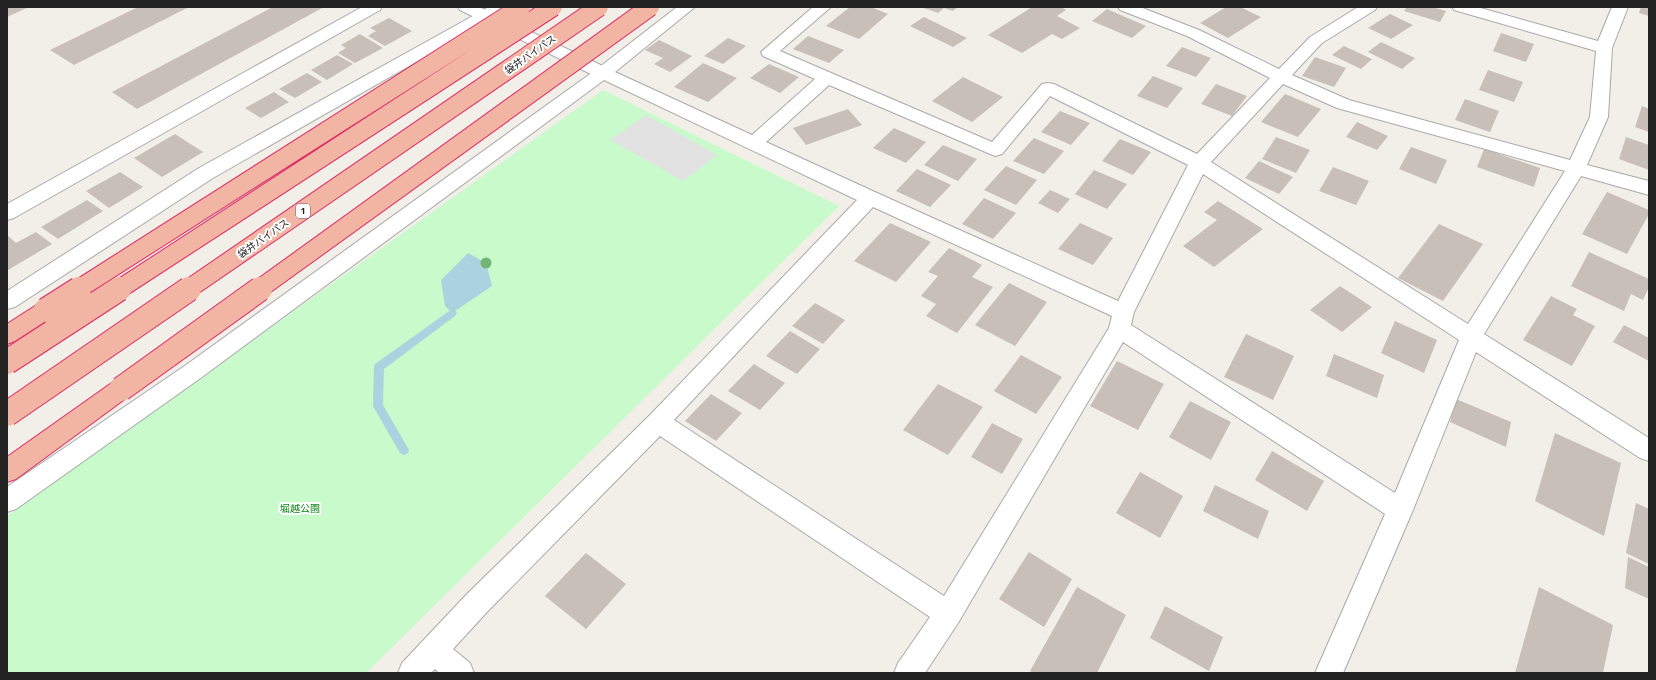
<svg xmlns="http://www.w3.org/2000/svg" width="1656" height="680" font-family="'Noto Sans','Noto Sans JP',sans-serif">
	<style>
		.park { fill: #c8facc }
		.parking { fill: #e2e2e2 }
		.water { fill: #aad3df }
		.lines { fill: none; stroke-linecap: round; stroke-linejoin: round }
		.stream { fill: #aad3df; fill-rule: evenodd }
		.building { fill: #c7bfb8 }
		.minor-casing { stroke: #a9a9a9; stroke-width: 2 }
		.tertiary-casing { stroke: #a9a9a9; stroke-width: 2 }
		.trunk-casing { stroke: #dc2a67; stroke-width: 2 }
		.minor { fill: #fff; fill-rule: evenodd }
		.tertiary { fill: #fff; fill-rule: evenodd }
		.trunk { fill: #f2b4a3; fill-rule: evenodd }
		.trunk-bridge-far1-casing { stroke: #dc2a67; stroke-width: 20; stroke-linecap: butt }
		.trunk-bridge-casing { stroke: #dc2a67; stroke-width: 26; stroke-linecap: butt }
		.trunk-bridge-far1 { stroke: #f2b4a3; stroke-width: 18 }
		.trunk-bridge { stroke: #f2b4a3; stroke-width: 24 }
		.tree { fill: #74b475 }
		.labels { text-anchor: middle; stroke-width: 4; stroke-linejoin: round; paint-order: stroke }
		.shield { fill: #fff; stroke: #646464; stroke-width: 1 }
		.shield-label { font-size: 9px; font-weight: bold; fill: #222 }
		.street-label { font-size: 10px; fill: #222; stroke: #fff }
		.park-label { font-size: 10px; fill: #0c8416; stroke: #fff }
	</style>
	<rect width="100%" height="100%" fill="#f2efe9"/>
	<path class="park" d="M603,90L839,206L366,673H7V516Z"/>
	<path class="parking" d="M646,115L717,155L683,181L610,140Z"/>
	<path class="water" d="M468,253L486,263L492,286L452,313L445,306L441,280Z"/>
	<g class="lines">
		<path class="stream" d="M452,309L455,310L457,313L455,316L384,369L383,405L409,450L408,453L404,455L400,453L373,406L374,367L375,364Z"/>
	</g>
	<path class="building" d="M7,7H29L7,17Z
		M138,7H189L74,65L50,50Z
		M273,7H324L137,109L112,92Z
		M850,7H871L888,14L859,39L826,26Z
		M921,7H958L953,11L944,8L938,13Z
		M1032,7H1061L1066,10L1057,16L1080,28L1062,39L1052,34L1022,53L988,35Z
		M1226,7H1240L1261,17L1228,38L1200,23Z
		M1407,7H1432L1446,11L1440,22L1404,11Z
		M1641,7H1649V16L1639,13Z
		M1107,9L1146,26L1132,38L1092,21Z
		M1390,14L1413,25L1391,39L1368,28Z
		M924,17L967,38L953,47L910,26Z
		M389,18L412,31L385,46L368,36L376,31L370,28Z
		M1501,33L1534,44L1526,62L1493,51Z
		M360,34L383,48L355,63L338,53L346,48L341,45Z
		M808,36L844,50L829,63L793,49Z
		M728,38L746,46L723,64L704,56Z
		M659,40L692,56L670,72L654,64L663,58L645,50Z
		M1381,42L1415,58L1402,69L1368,52Z
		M1344,46L1372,59L1361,69L1332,55Z
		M1182,47L1211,58L1196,77L1166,66Z
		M337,55L353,64L327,80L311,70Z
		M1315,57L1346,68L1334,87L1302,76Z
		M703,63L737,78L708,102L674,87Z
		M769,64L799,77L780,93L750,78Z
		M1488,70L1523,82L1514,102L1479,90Z
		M307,73L322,82L295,98L279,89Z
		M1153,76L1183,88L1167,108L1137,96Z
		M963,77L1003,97L972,122L932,101Z
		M1216,84L1247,96L1232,116L1201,104Z
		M274,92L289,102L261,118L245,108Z
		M1285,94L1321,109L1298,137L1261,122Z
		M1465,99L1499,111L1490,132L1455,120Z
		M1642,106L1649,109V132L1635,127Z
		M848,109L862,125L806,145L793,128Z
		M1060,111L1090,123L1071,145L1041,132Z
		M1357,122L1388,136L1377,150L1346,137Z
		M894,128L926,142L906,163L873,148Z
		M175,134L203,152L162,177L134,158Z
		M1276,137L1310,150L1296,173L1262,159Z
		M1626,137L1649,145V170L1619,159Z
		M1034,138L1064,151L1044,174L1013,161Z
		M1120,139L1151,152L1133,175L1102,161Z
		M943,145L977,159L958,181L924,165Z
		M1411,147L1447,160L1436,184L1399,169Z
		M1484,149L1540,168L1534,187L1477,167Z
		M1259,161L1293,177L1279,194L1245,178Z
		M1006,166L1037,180L1016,205L984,190Z
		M1333,167L1369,181L1356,205L1319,191Z
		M917,169L951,185L930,207L896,191Z
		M1094,170L1127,184L1107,209L1075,194Z
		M120,172L143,187L109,208L86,191Z
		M1050,190L1070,199L1058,213L1038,203Z
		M1607,192L1649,210V214L1627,254L1582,234Z
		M984,198L1016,213L993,239L962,224Z
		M87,200L103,211L58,239L41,227Z
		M1218,201L1263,229L1214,267L1183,246L1217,220L1204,212Z
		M890,223L931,242L896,282L854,261Z
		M1080,223L1113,238L1093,265L1058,249Z
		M1439,224L1483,244L1443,301L1398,278Z
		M36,232L52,244L8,270L7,235L16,243Z
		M949,248L982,265L972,277L993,287L957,333L926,316L936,304L921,296L938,276L928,272Z
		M1589,252L1649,279V287L1643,300L1631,294L1624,311L1571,286Z
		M1009,283L1047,302L1015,346L975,325Z
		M1340,286L1372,307L1342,332L1310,310Z
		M1551,296L1577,309L1573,315L1595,326L1572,366L1523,340Z
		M815,303L845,320L823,344L792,326Z
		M1395,321L1437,340L1424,373L1381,353Z
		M1624,325L1649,338V361L1613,342Z
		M790,331L820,349L797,374L766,356Z
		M1246,334L1294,356L1273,400L1224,377Z
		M1334,354L1384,375L1377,398L1326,376Z
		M1021,355L1062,377L1036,414L994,391Z
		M1117,361L1164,384L1138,430L1090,406Z
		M754,364L785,383L760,410L728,391Z
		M938,384L983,407L948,455L903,430Z
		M711,394L742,413L716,441L685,421Z
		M1456,399L1511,422L1506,447L1450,422Z
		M1190,401L1231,422L1211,460L1169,437Z
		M992,423L1023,439L1002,474L971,457Z
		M1555,433L1621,463L1604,536L1535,501Z
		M1272,451L1324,481L1307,511L1255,480Z
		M1140,472L1183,496L1160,538L1116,513Z
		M1215,485L1269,511L1258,539L1203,511Z
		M1636,503L1649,509V564L1626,553Z
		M1029,552L1072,579L1044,627L999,599Z
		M586,553L626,584L586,629L545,596Z
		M1628,557L1649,567V599L1625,588Z
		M1077,587L1126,615L1097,673H1034L1030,671Z
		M1539,587L1613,625L1603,673H1515Z
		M1165,606L1223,637L1209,671L1150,638Z"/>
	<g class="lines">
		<g class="minor-casing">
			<path id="minor" d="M362,7H382L380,10L14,218L7,220V204Z
				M489,7H509L507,10L213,178L15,307L7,309V291L199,168Z
				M677,7H695L615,72L752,135L815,79L763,56L761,52L813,7H831L780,51L992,142L1042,84L1048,83L1054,84L1197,154L1270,78L1187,36L1120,10L1118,7H1140L1199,30L1279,69L1310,37L1358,7H1377L1375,10L1322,43L1292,75L1349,100L1570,160L1590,117L1596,51L1454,10L1452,7H1477L1598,41L1612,7H1628L1612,48L1608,117L1587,165L1649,181V195L1581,176L1484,334L1649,438V461L1640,458L1476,352L1413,510L1343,673H1315L1385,514L1123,342L958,623L925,673H894L898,663L930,617L660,436L487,612L453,649L470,663L474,673H439L435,669L431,673H398L402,663L467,594L650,415L857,200L604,80L202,377L16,509L7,512V487L186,365L597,69ZM1283,84L1337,108L1565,171L1468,324L1211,162ZM829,85L995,156L1002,154L1050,96L1188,165L1118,301L877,193L766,142ZM1203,174L1459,340L1395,493L1131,325L1134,312ZM873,207L1112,316L1109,328L944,596L674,420Z"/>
		</g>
		<g class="tertiary-casing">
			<path id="tertiary" d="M458,7H479L609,69L611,73L609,77L603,78L597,77L460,10Z"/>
		</g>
		<g class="trunk-casing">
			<path id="trunk" d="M46,302L54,304L57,310L54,316L15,341L7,344V324L38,304Z
				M121,380L129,382L132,389L129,396L16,479L7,482V457L113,382Z"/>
		</g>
		<use href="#minor" class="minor"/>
		<use href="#tertiary" class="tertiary"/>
		<use href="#trunk" class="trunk"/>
		<g class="trunk-bridge-far1-casing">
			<path id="trunk-bridge-far1" d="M77,290L521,7
				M118,290L553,7
				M187,290L599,7
				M258,290L650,7"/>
		</g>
		<g class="trunk-bridge-casing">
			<path id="trunk-bridge" d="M46,310L79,289
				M7,362L119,289
				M121,389L260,289
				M7,414L189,289"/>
		</g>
		<use href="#trunk-bridge-far1" class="trunk-bridge-far1"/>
		<use href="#trunk-bridge" class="trunk-bridge"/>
	</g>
	<circle class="tree" cx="486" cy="263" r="5.5"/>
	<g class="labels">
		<rect class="shield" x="296" y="204" width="14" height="14" rx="3"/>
		<g class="shield-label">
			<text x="303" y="214">1</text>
		</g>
		<g class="street-label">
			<text transform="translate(530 54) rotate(-35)" y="4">袋井バイパス</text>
			<text transform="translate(263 238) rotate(-35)" y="4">袋井バイパス</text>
		</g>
		<g class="park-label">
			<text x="300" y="512">堀越公園</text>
		</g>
	</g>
	<rect width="1656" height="680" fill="none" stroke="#222222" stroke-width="16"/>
</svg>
